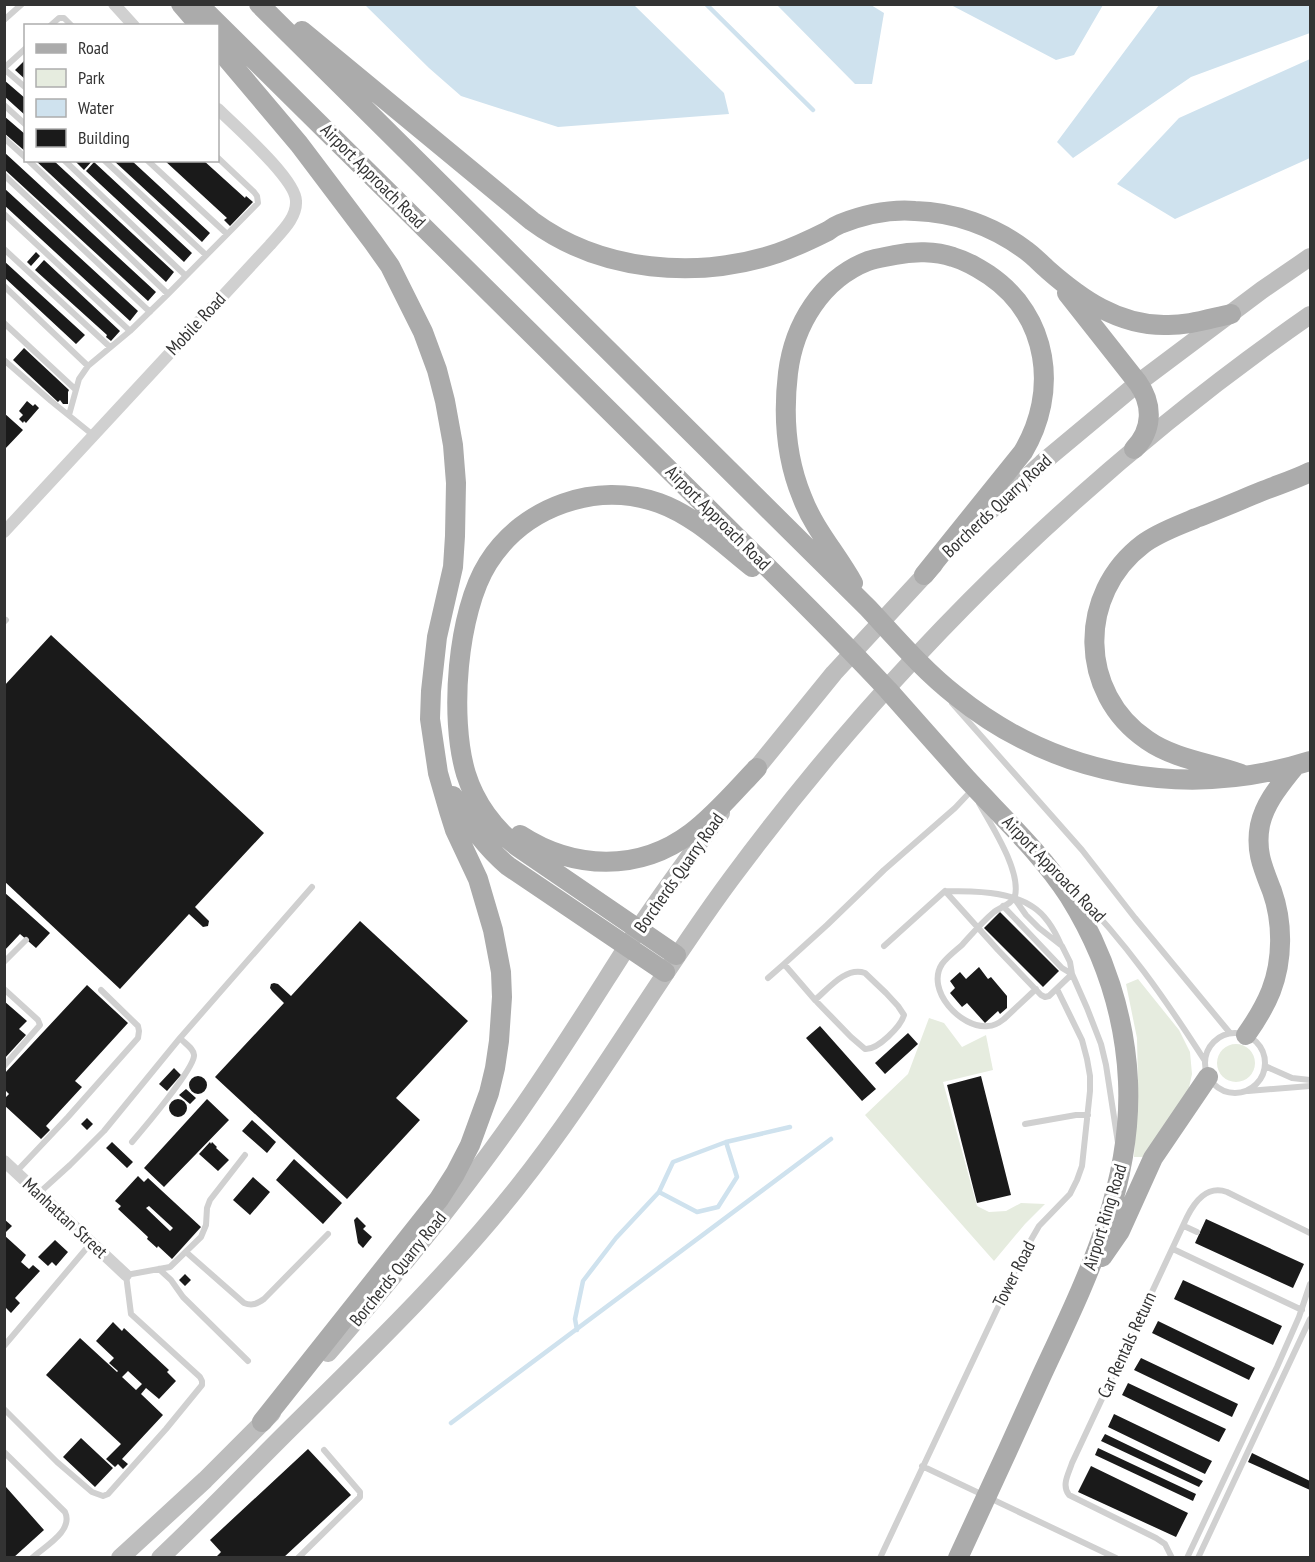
<svg xmlns="http://www.w3.org/2000/svg" width="1315" height="1562" font-family="'PT Sans Narrow',sans-serif">
	<style>
		.green { fill: #e6ecdf }
		.water { fill: #cfe2ee }
		.lines { fill: none; stroke-linecap: round; stroke-linejoin: round }
		.stream { stroke: #cfe2ee; stroke-width: 4.5 }
		.building { fill: #1a1a1a; fill-rule: evenodd }
		.service { stroke: #d0d0d0; stroke-width: 6 }
		.minor { stroke: #d0d0d0; stroke-width: 12 }
		.secondary { stroke: #bdbdbd; stroke-width: 18 }
		.primary { stroke: #ababab; stroke-width: 20 }
		.labels { text-anchor: middle; stroke-width: 6; stroke-linejoin: round; paint-order: stroke }
		.street-label { font-size: 18px; fill: #333; stroke: #fff }
	</style>
	<rect width="100%" height="100%" fill="#fff"/>
	<path class="green" d="M1138,979L1179,1030L1190,1052L1192,1074L1188,1092L1146,1157H1134L1138,1086L1137,1038L1126,984Z
		M929,1018L944,1023L962,1047L986,1035L993,1070L943,1082L977,1206L989,1212L1006,1211L1021,1203L1045,1204L1025,1224L994,1261L865,1115L908,1074Z
		M1217 1063a19 19 0 1 1 38 0a19 19 0 1 1-38 0Z"/>
	<path class="water" d="M365,5H634L724,93L729,114L558,127L461,96L429,68Z
		M777,5H871L884,13L872,84H855Z
		M951,5H1103L1074,55L1056,60Z
		M1159,5H1310V33L1191,77L1073,158L1057,142Z
		M1310,59V158L1175,219L1117,184L1179,118Z"/>
	<g class="lines">
		<path class="stream" d="M706,4L813,110
			M659,1192L673,1162L726,1142L790,1127
			M577,1330L575,1319L583,1281L616,1238L659,1192L697,1212L718,1207L737,1177L726,1142
			M451,1423L831,1139"/>
	</g>
	<path class="building" d="M24,61L26,63V80L15,70Z
		M4,80L26,99V116L4,96Z
		M4,116L26,135V152L4,133Z
		M4,152L156,292L148,301L4,169Z
		M35,160H53L174,272L166,282Z
		M74,160H93L84,170Z
		M113,160H131L210,233L202,242Z
		M164,160H203L245,198L246,196L253,202L230,226L224,220L227,218Z
		M94,162L192,253L184,262L86,171Z
		M4,188L138,311L130,321L4,205Z
		M36,252L40,256L31,266L27,262Z
		M44,260L120,331L111,341L106,337L107,335L35,270Z
		M4,261L85,335L76,344L4,277Z
		M24,348L69,390L68,392V404H63L60,400L58,402L13,360Z
		M27,401L33,406L35,404L39,408L26,423L24,421L23,423L19,419L23,415L19,411Z
		M4,413L23,430L4,450Z
		M51,635L264,833L195,907L209,921L208,926L203,927L189,914L120,989L4,881V686Z
		M4,892L50,933L36,948L20,934L4,951Z
		M1000,912L1059,971L1043,987L984,928Z
		M360,921L468,1021L396,1098L420,1120L347,1199L215,1077L284,1003L272,991L270,988L271,984L274,983L278,984L291,996Z
		M979,967L988,979L991,977L1007,996V1008L1000,1014L998,1011L985,1023L967,1003L962,1007L950,993L955,988L950,981L960,972L966,979Z
		M87,985L128,1023L75,1081L82,1087L46,1126L50,1130L41,1139L4,1105V1099L9,1094L4,1089V1074Z
		M4,1001L27,1021L19,1029L26,1035L4,1059Z
		M820,1026L876,1089L862,1101L806,1038Z
		M908,1033L918,1044L885,1074L875,1063Z
		M174,1068L181,1075L167,1091L159,1084Z
		M189 1085a9 9 0 1 1 18 0a9 9 0 1 1-18 0Z
		M981,1076L1011,1195L977,1203L947,1085Z
		M186,1089L196,1098L190,1104L179,1095Z
		M207,1099L229,1120L164,1187L144,1168Z
		M169 1108a9 9 0 1 1 18 0a9 9 0 1 1-18 0Z
		M87,1118L93,1124L87,1130L81,1124Z
		M252,1120L276,1142L267,1153L242,1131Z
		M112,1142L133,1162L127,1168L106,1148Z
		M210,1142L211,1144L212,1142L217,1147L216,1148L229,1160L218,1171L199,1154Z
		M294,1159L342,1203L323,1224L276,1180Z
		M138,1176L144,1182L148,1178L201,1227L172,1259L158,1246L157,1248L147,1239L148,1237L118,1209L121,1206L115,1201ZM149,1206L173,1228L170,1231L146,1208Z
		M253,1177L270,1192L250,1215L233,1200Z
		M357,1217L366,1226L363,1229L372,1237L363,1248L358,1243L354,1220Z
		M4,1219L12,1226L4,1234Z
		M1206,1219L1304,1264L1293,1288L1195,1243Z
		M4,1235L26,1255L21,1262L29,1269L33,1265L40,1271L15,1298L20,1303L11,1313L6,1308L4,1310Z
		M55,1240L68,1252L56,1266L52,1262L48,1266L38,1257Z
		M185,1274L191,1280L185,1286L179,1280Z
		M1183,1280L1282,1326L1273,1345L1174,1299Z
		M1158,1321L1255,1368L1249,1380L1152,1333Z
		M113,1322L122,1331L124,1328L169,1370L167,1372L176,1381L159,1399L146,1388L141,1394L163,1415L122,1459L128,1464L123,1469L118,1464L115,1467L106,1459L121,1444L46,1375L80,1338L117,1372L118,1371L109,1363L114,1358L96,1341ZM128,1371L142,1384L136,1390L122,1377Z
		M1141,1358L1238,1404L1232,1417L1134,1370Z
		M1128,1383L1226,1429L1219,1442L1122,1395Z
		M1114,1414L1212,1461L1205,1474L1108,1427Z
		M1105,1434L1203,1481L1199,1487L1101,1441Z
		M81,1438L113,1468L95,1487L63,1457Z
		M1098,1448L1196,1494L1193,1501L1095,1455Z
		M308,1449L351,1495L283,1558H215L221,1552L210,1540Z
		M1252,1453L1310,1481V1490L1248,1462Z
		M1091,1466L1188,1513L1176,1537L1078,1492Z
		M6,1487L44,1530L13,1558H4V1489Z"/>
	<g class="lines">
		<path class="service" d="M4,20L22,4
			M50,26L59,18H64L72,26
			M4,68L26,48
			M4,69L26,88
			M4,105L26,125
			M4,138L26,158
			M28,160L168,294
			M64,160L186,276
			M104,160L206,255
			M147,160L227,234
			M4,175L150,312
			M4,214L130,331
			M4,249L110,347
			M4,286L88,366
			M4,323L75,389
			M4,360L51,401L93,435
			M69,415L79,379L88,366L130,331L168,294L258,203L257,196L254,192L218,158
			M4,622L6,620
			M952,703L1082,850L1135,918L1230,1033
			M979,803C991,825 1021,870 1015,896C1012,904 1001,907 994,912C982,922 972,934 962,945C955,951 947,957 942,964C925,990 961,1029 988,1026C994,1026 999,1023 1004,1019L1036,989
			M1074,890C1125,941 1166,1000 1205,1061
			M945,891L998,950L1041,995L1045,997L1049,996L1072,974
			M1014,898L1026,915L1039,928L1062,946L1070,962L1072,974L1087,1008L1101,1044L1106,1065L1118,1143
			M1003,906L1062,968L1072,974
			M884,946L945,891C971,891 1011,891 1033,907C1047,916 1055,931 1061,945
			M4,962L26,940
			M768,978L784,964
			M4,989L38,1020L40,1025L4,1066
			M815,1000C828,989 846,966 865,973L886,993L898,1006L904,1015C901,1026 878,1050 865,1049L851,1037L815,1000L784,964L827,925L884,870L955,808L971,791
			M1205 1063a30 30 0 1 1 60 0a30 30 0 1 1-60 0Z
			M1265,1066L1292,1078L1310,1080
			M1248,1091L1310,1086
			M1025,1124L1076,1115H1088
			M132,1142C144,1128 193,1070 194,1056C195,1049 184,1043 180,1038
			M16,1172L68,1117L138,1038L139,1031L138,1026L101,990
			M39,1193L70,1165L104,1131L180,1038L312,887
			M1184,1226L1197,1232
			M1173,1249L1302,1310
			M186,1252L244,1303C252,1306 257,1304 264,1299L328,1234
			M159,1269L171,1280L183,1297L248,1361
			M4,1346L91,1243
			M4,1409L57,1462L92,1492L103,1496L108,1494L166,1429L202,1385V1381L200,1377L131,1314L126,1275L170,1267L201,1237L206,1225L207,1208L210,1200L245,1155
			M4,1452L65,1512C74,1531 44,1547 32,1558
			M922,1466L1116,1558
			M298,1558L360,1497V1492L324,1450
			M880,1558L1024,1252L1039,1226L1070,1194L1077,1180L1082,1166L1090,1091V1076L1087,1059L1082,1040L1057,989
			M1172,1558L1165,1544L1156,1538L1069,1495C1061,1485 1069,1473 1072,1463L1187,1217C1195,1201 1207,1185 1227,1192L1310,1233
			M1187,1558L1277,1367L1299,1317L1310,1284
			M1198,1558L1310,1319"/>
		<path class="minor" d="M114,4L134,26
			M4,532L270,245C281,232 297,218 296,201C296,179 235,126 218,109
			M4,1161L126,1275"/>
		<path class="secondary" d="M964,535L1042,463L1138,383L1262,290L1310,257
			M747,780L834,673L934,565
			M328,1353C395,1276 459,1198 517,1115C560,1054 599,990 639,928C665,889 693,851 721,813
			M120,1558L205,1480L272,1413
			M160,1558C208,1513 253,1465 300,1419C375,1345 451,1271 517,1188C595,1090 656,980 731,879C894,659 1086,471 1310,315"/>
		<path class="primary" d="M181,4L200,26
			M198,4C383,186 567,368 750,550C797,596 843,642 888,690C914,719 940,749 966,778C1001,816 1041,853 1069,896C1104,952 1125,1016 1128,1081C1133,1189 1084,1284 1040,1379C1013,1439 986,1498 958,1558
			M259,4L868,608C896,638 923,670 955,695C1056,777 1187,800 1310,761
			M302,31L532,221C601,272 697,280 778,253C795,247 812,239 828,231C832,228 835,226 840,224C863,215 890,209 915,211C954,212 993,226 1024,249C1033,255 1040,263 1048,270C1081,299 1118,325 1164,325C1187,326 1208,319 1231,314
			M218,48L299,144L373,242L390,266L423,332L437,370L445,401L453,445L456,483L455,536L453,567L437,637L431,691L430,719L438,773L449,811L455,830L478,879L493,930L501,972L502,997L499,1041L495,1068L489,1093L470,1145L455,1174L439,1199L262,1422
			M1067,293L1138,383C1153,404 1153,430 1134,449
			M853,583C837,554 814,529 802,497C786,458 783,415 788,373C794,324 822,279 868,261C877,258 886,257 895,255C913,251 936,251 953,257C967,261 978,268 989,275C1049,316 1059,392 1023,452L924,575
			M1241,774C1210,763 1174,759 1147,740C1078,693 1077,594 1143,544C1159,532 1178,526 1196,518C1217,510 1238,501 1260,492C1277,485 1294,480 1310,472
			M453,796C468,823 484,846 508,866L665,972
			M520,835C574,870 639,872 691,833C715,815 736,790 757,768
			M676,955L518,847C494,829 475,803 466,774C449,718 457,612 488,563C524,506 596,481 659,503C695,516 723,544 752,567
			M1246,1035C1256,1021 1265,1006 1271,991C1283,960 1283,922 1272,891C1263,868 1255,851 1260,825C1265,802 1281,784 1295,766
			M1102,1257L1120,1231L1153,1158L1208,1077"/>
	</g>
	<g class="labels">
		<g class="street-label">
			<text transform="translate(373 176) rotate(45)" y="6">Airport Approach Road</text>
			<text transform="translate(196 324) rotate(-47)" y="6">Mobile Road</text>
			<text transform="translate(997 506) rotate(-43)" y="6">Borcherds Quarry Road</text>
			<text transform="translate(718 518) rotate(45)" y="6">Airport Approach Road</text>
			<text transform="translate(1054 869) rotate(46)" y="6">Airport Approach Road</text>
			<text transform="translate(679 873) rotate(-55)" y="6">Borcherds Quarry Road</text>
			<text transform="translate(1105 1217) rotate(-73)" y="6">Airport Ring Road</text>
			<text transform="translate(65 1218) rotate(43)" y="6">Manhattan Street</text>
			<text transform="translate(398 1269) rotate(-51)" y="6">Borcherds Quarry Road</text>
			<text transform="translate(1014 1274) rotate(-63)" y="6">Tower Road</text>
			<text transform="translate(1127 1345) rotate(-65)" y="6">Car Rentals Return</text>
		</g>
	</g>
	<rect width="1315" height="1562" fill="none" stroke="#333333" stroke-width="12"/>
	<rect x="24" y="24" width="195" height="138" fill="#ffffff" stroke="#adadad" stroke-width="1.5"/>
	<rect x="36" y="44" width="30" height="9" fill="#ababab" stroke="#adadad" stroke-width="1.5"/>
	<text x="78" y="54" font-size="18" fill="#333333">Road</text>
	<rect x="36" y="69" width="30" height="18" fill="#e6ecdf" stroke="#adadad" stroke-width="1.5"/>
	<text x="78" y="84" font-size="18" fill="#333333">Park</text>
	<rect x="36" y="99" width="30" height="18" fill="#cfe2ee" stroke="#adadad" stroke-width="1.5"/>
	<text x="78" y="114" font-size="18" fill="#333333">Water</text>
	<rect x="36" y="129" width="30" height="18" fill="#1a1a1a" stroke="#adadad" stroke-width="1.5"/>
	<text x="78" y="144" font-size="18" fill="#333333">Building</text>
</svg>
